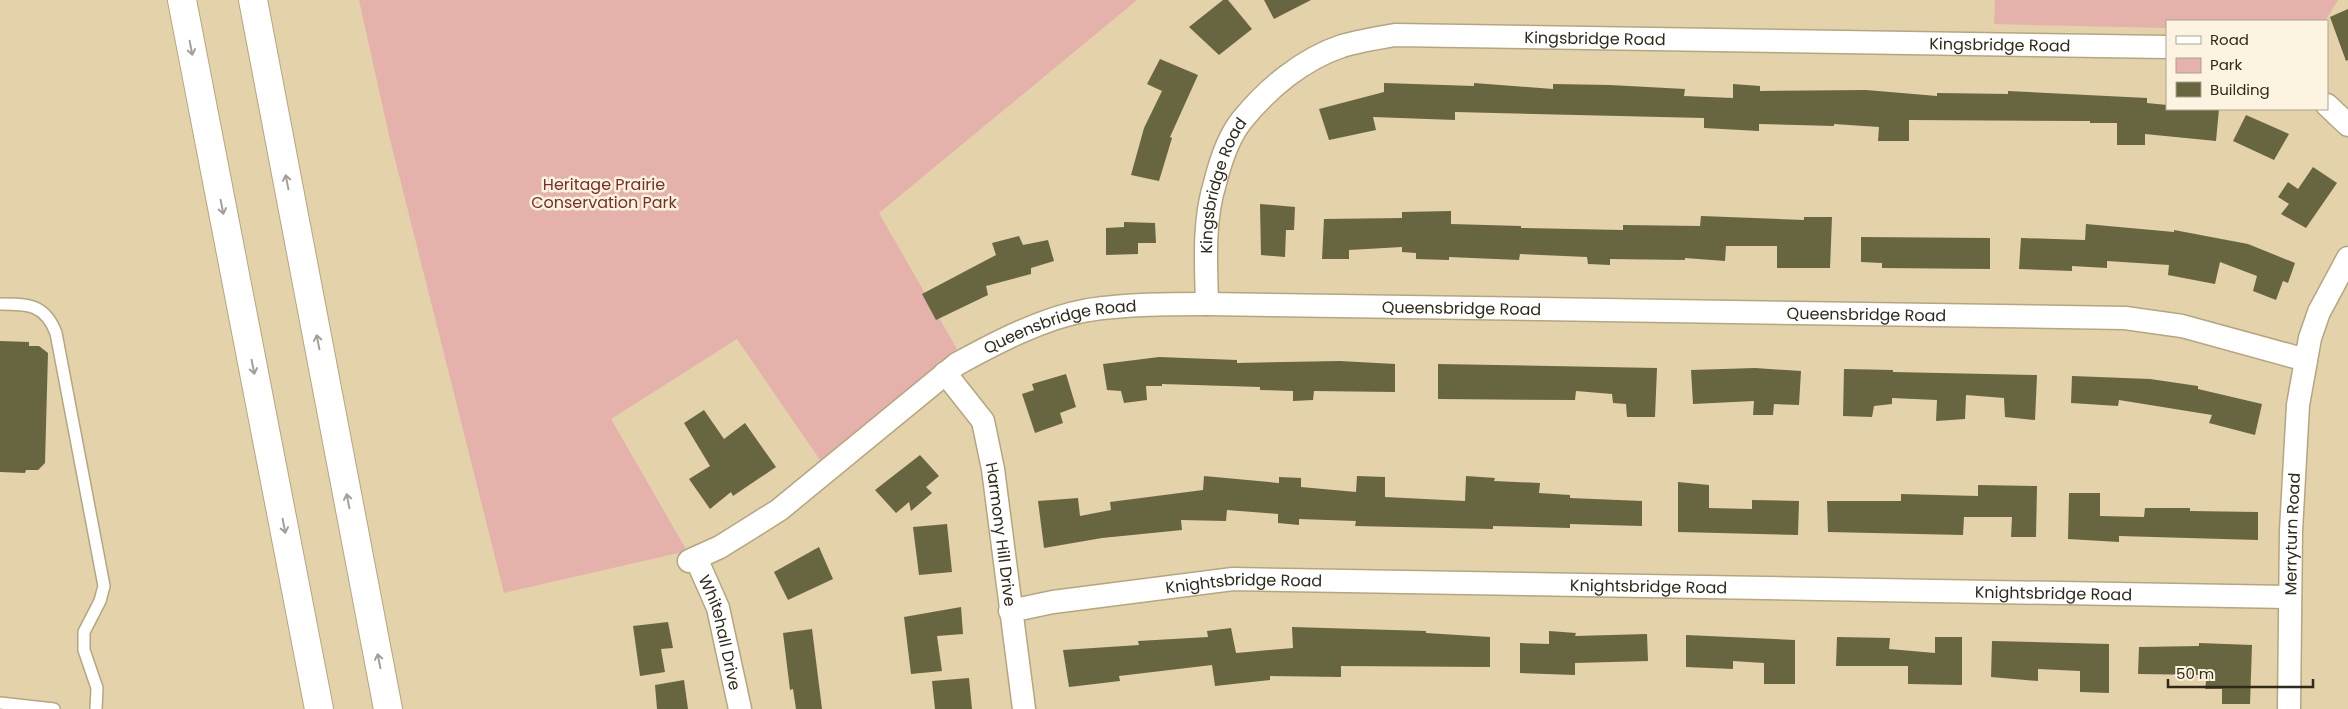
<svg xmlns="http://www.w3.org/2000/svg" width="2348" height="709" font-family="Poppins,sans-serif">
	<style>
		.green { fill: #e4b2ab }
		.building { fill: #676640 }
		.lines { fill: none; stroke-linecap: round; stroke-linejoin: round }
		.lane-casing { stroke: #b6a67f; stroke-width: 14 }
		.street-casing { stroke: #b6a67f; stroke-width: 25 }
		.highway-casing { stroke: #b6a67f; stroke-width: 30 }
		.lane { stroke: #fff; stroke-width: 11 }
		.street { stroke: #fff; stroke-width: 22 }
		.highway { stroke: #fff; stroke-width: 28 }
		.oneway { stroke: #a29f98 }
		.labels { text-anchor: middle; stroke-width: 5; stroke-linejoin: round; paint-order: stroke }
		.street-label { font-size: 16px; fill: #302a1a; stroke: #fcf4e0 }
		.park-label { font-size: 16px; fill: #7c2d26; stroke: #fcf4e0 }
	</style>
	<rect width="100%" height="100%" fill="#e3d2aa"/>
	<path class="green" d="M359,0H1137L879,213L957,349L820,460L737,339L611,419L687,551L504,593L389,135Z
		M1995,0H2338L2325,21H2167V28L1994,24Z"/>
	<path class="building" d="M1223,0H1228L1252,29L1219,55L1189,27Z
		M1264,0H1311L1274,19Z
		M2348,9V60L2346,61L2330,17Z
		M1160,59L1198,75L1170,137L1172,138L1159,181L1131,175L1144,128L1162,91L1147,84Z
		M1384,83L1474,86V83L1553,89V84L1610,85L1685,89L1684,96L1733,98V84L1760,86V91L1866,90L1937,96V93L2008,94V91L2147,98V103L2167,105V109H2219L2216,141L2145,134V145H2117V123H2090V121L1909,120V141H1878L1879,127L1834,124V126L1759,124V131L1704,128V118L1455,112V120L1373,117L1376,130L1329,140L1319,109L1384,92Z
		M2246,115L2289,134L2274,160L2233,141Z
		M2313,167L2337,183L2306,228L2281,214L2289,204L2278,197L2288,182L2298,189Z
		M1260,204L1295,207L1294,230H1286L1285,257L1261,255Z
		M1451,211V224L1521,226V228L1623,230V225L1700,226L1701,216L1804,220V217H1832L1830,268H1777V246H1726L1725,261L1685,258V260L1610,259V265L1588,264L1587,257L1520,254L1519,260L1449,257V260L1416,259V253L1402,252V247L1349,250V259H1322L1324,219L1402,218V212Z
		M1124,222L1155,223L1156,243H1138V254L1106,255V228L1124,227Z
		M2086,224L2174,232V230L2248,244L2295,263L2288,283L2283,281L2276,300L2253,291L2257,276L2220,262L2215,284L2168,275L2169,265L2107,261V268L2072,266V271L2019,269L2021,238L2085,240Z
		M1019,236L1023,245L1048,240L1054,261L1031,268V274L986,286L988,295L936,320L922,294L996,255L992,243Z
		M1861,237L1990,238V269L1882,268V263L1861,262Z
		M0,341L29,342V346H39L48,353L45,463L38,470H26L25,473L0,472Z
		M1159,357L1237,360V363L1340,361L1395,364V392L1314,391L1313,400L1293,401V391L1260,390V387L1162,384V386H1146L1147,400L1124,403L1121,391L1107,390L1103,364Z
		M1438,364L1657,368L1655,417H1627L1626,404L1613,403L1612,394L1576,391L1575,400L1438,399Z
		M1755,368L1801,371L1799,405L1774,404L1773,415H1753L1754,401L1693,404L1691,370Z
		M1844,369L1893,370V372L2037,375L2035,420L2005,417L2004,398L1966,395L1965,419L1936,421L1937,400L1892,398V404L1874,406L1872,417L1843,416Z
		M1066,374L1076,407L1060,413L1063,423L1035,433L1022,394L1034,390L1032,384Z
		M2072,376L2150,379L2198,386V389L2262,404L2255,435L2209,423L2212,415L2119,400L2118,406L2071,403Z
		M704,410L724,439L745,423L776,467L733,496L731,492L710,509L689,479L710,466L684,423Z
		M920,455L939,476L926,487L932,493L911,511L909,502L896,513L875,490Z
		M1204,476L1279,483V477L1301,478V487L1356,492L1357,476L1385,477V497L1465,501L1466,476L1495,478L1494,481L1540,483L1539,493L1570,495V498L1642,501V526L1570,524V528L1493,526V529L1355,526L1356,521L1299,519V525L1278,523V514L1227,510L1226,521L1181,520L1182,530L1102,538L1044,548L1038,501L1078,498L1080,516L1111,510L1110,502L1203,490Z
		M1678,482L1709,485V508L1752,509V500L1799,501L1798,535L1678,532Z
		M1978,485L2037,486L2036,537H2011L2012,517H1964L1963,535L1828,532L1827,501H1901V494L1978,496Z
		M2069,493H2100V516L2144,517L2145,508H2190V511L2258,512V540L2119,536V542L2068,539Z
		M947,524L952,572L919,575L913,527Z
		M819,547L833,579L788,600L774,572Z
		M961,607L963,634L937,636L942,671L911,674L904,617Z
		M668,622L673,648L661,649L665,672L640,676L633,626Z
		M1292,627L1426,631V633L1490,637V667L1341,666V677L1270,676V680L1215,686L1212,665L1119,676L1120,681L1069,687L1063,650L1139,645L1138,641L1208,637L1207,631L1231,628L1236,653L1293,648Z
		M812,629L822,709H796L793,689L790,690L783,633Z
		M1549,631L1576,633L1575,636L1647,634L1648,661L1575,663V675L1520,673V643L1549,644Z
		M1686,635L1795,640V684H1764V663L1733,661V669L1686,667Z
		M1837,637L1890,638L1889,649L1935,653V637H1962V685L1908,684V666H1836Z
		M1992,641L2109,644V693L2080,692V671L2038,669V681L1991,677Z
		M2199,643L2252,645L2250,704H2222V689H2205L2207,675L2138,674L2139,647L2199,646Z
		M969,678L972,709H935L932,681Z
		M684,680L688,709H657L655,685Z"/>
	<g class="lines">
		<g class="lane-casing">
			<path id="lane" d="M0,304C28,304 45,304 56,333L104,586L100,601L84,632V650L97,688L96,709
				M0,703L54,709"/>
		</g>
		<g class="street-casing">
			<g id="street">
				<path d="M2327,105L2348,125"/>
				<path id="s1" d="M1207,304C1206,264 1203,221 1215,183C1220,163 1229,136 1242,120C1268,88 1303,59 1342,46C1359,41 1377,38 1395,35L2167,47"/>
				<path id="s2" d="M945,373L983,421L993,469L1024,709"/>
				<path id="s3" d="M696,558L718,608L740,709"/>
				<path id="s4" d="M689,561L720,547L779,510L957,364C997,342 1043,318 1088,310C1128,304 1168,304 1207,304L2125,318L2182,326L2306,360"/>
				<path id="s5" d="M1010,611L1053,602L1233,579L2290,597"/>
				<path id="s6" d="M2289,709L2291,531L2298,405L2310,338L2319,312L2348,258"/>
			</g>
		</g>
		<g class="highway-casing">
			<path id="highway" d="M182,0L319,709
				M253,0L388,709"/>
		</g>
		<use href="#lane" class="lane"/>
		<use href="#street" class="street"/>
		<use href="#highway" class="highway"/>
	</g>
	<defs><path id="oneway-shaft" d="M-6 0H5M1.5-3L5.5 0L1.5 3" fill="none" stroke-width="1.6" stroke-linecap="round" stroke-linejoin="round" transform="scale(1.25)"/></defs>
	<g class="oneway">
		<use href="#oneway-shaft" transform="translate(191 48) rotate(79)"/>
		<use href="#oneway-shaft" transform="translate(287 182) rotate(-101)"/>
		<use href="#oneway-shaft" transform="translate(222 207) rotate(79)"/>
		<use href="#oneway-shaft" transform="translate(318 342) rotate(-101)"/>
		<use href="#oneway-shaft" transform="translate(253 367) rotate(79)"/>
		<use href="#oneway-shaft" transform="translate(348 501) rotate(-101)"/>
		<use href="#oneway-shaft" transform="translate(284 526) rotate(79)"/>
		<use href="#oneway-shaft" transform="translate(379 661) rotate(-101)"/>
	</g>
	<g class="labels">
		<g class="street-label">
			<text dy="6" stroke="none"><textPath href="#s1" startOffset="571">Kingsbridge Road</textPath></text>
			<text dy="6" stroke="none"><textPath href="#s1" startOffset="976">Kingsbridge Road</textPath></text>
			<text dy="6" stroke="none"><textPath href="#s1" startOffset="121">Kingsbridge Road</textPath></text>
			<text dy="6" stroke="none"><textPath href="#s4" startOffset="850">Queensbridge Road</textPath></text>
			<text dy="6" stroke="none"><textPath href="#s4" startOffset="1255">Queensbridge Road</textPath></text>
			<text dy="6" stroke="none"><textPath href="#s4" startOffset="445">Queensbridge Road</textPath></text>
			<text dy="6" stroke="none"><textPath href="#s6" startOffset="175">Merryturn Road</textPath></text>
			<text dy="6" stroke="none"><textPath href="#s2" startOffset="176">Harmony Hill Drive</textPath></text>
			<text dy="6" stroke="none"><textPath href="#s5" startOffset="236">Knightsbridge Road</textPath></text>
			<text dy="6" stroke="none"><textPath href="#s5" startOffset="641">Knightsbridge Road</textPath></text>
			<text dy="6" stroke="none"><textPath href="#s5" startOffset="1046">Knightsbridge Road</textPath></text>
			<text dy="6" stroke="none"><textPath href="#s3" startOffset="79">Whitehall Drive</textPath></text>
		</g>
		<g class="park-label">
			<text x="604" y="190">Heritage Prairie<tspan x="604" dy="18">Conservation Park</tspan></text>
		</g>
	</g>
	<rect x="2166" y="20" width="162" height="90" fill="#fcf4e0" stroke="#aaa391"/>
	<rect x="2176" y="36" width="25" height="8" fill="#ffffff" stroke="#aaa391"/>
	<text x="2210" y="45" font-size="15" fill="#302a1a">Road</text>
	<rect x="2176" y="58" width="25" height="15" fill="#e4b2ab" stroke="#aaa391"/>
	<text x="2210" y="70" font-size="15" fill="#302a1a">Park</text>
	<rect x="2176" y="82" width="25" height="15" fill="#676640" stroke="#aaa391"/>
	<text x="2210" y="95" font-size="15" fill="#302a1a">Building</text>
	<path d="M2168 679v8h145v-8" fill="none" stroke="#302a1a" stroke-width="2.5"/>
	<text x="2176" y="679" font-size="15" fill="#302a1a" stroke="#fcf4e0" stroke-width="4" paint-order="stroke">50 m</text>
</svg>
